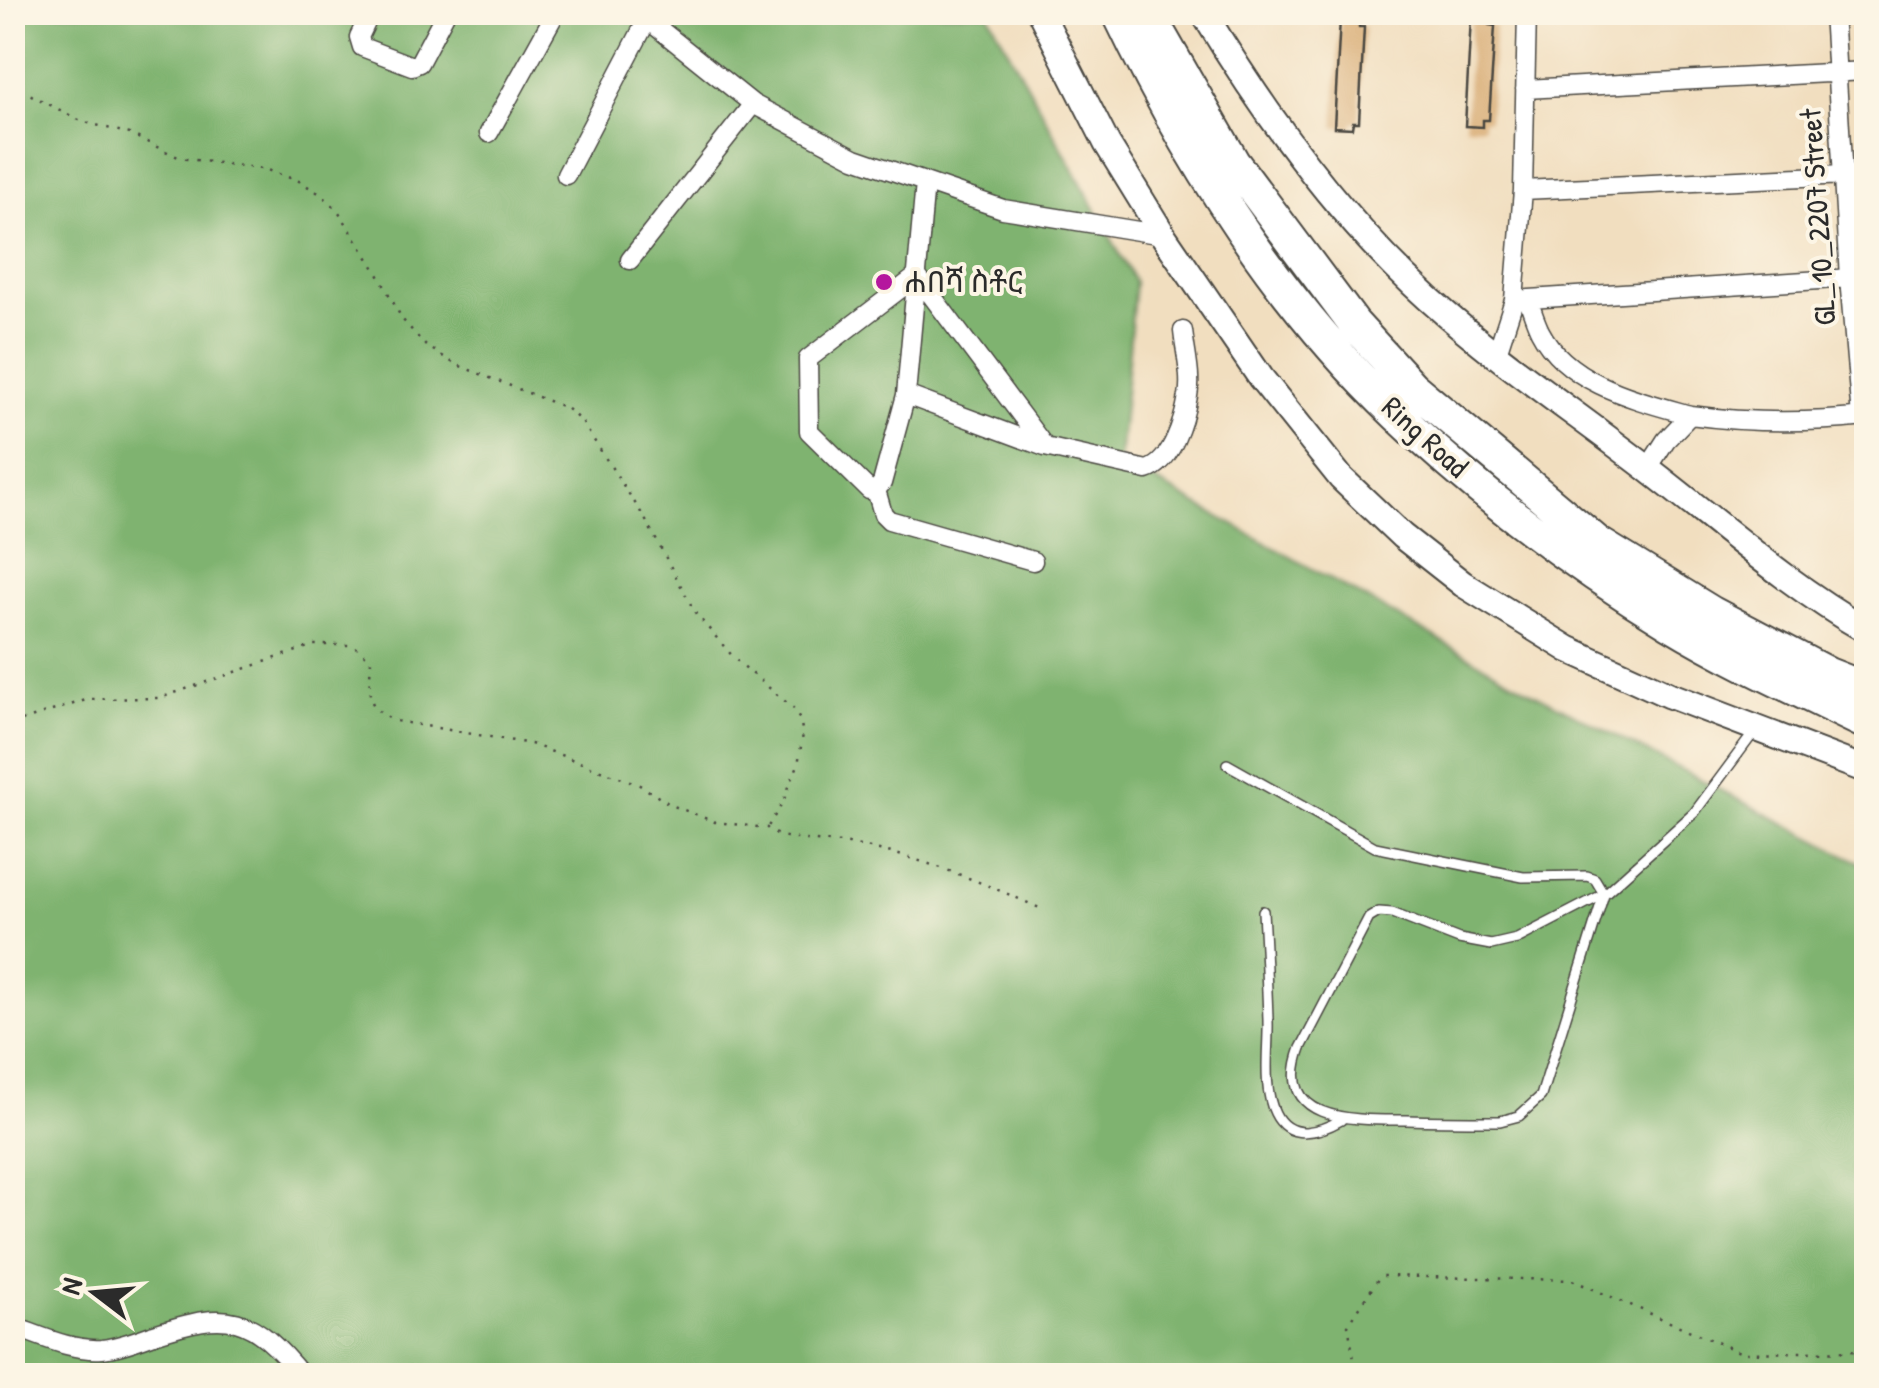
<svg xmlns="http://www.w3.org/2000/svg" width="1879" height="1388" font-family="'Patrick Hand','Noto Sans Ethiopic',sans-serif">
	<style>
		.forest { fill: #7fb36f; stroke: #556f4d; stroke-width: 2.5 }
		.building { fill: #d9ae78 }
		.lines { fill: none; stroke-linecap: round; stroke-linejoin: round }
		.lane-casing { stroke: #494641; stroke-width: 12 }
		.street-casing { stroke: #494641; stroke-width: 21 }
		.secondary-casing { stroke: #494641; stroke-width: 29 }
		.highway-casing { stroke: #494641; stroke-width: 36 }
		.path { stroke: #494641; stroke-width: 2.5; stroke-dasharray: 2.5 8; stroke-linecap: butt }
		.lane { stroke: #fff; stroke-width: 9 }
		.street { stroke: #fff; stroke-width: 18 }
		.secondary { stroke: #fff; stroke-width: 25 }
		.highway { stroke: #fff; stroke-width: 32 }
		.poi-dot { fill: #b5179e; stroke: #fcf5e5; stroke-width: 4 }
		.labels { text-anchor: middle; stroke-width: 8; stroke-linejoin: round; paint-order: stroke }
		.street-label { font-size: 30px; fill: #2b2b2b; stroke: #fcf5e5 }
		.poi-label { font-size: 30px; fill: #2b2b2b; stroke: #fcf5e5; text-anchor: start }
	</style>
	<rect width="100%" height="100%" fill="#fcf5e5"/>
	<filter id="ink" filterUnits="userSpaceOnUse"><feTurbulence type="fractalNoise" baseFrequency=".01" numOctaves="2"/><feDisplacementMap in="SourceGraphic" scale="20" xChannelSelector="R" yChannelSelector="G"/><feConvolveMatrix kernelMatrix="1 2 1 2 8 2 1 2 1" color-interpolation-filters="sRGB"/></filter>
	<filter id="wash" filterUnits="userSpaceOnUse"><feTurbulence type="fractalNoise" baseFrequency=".0048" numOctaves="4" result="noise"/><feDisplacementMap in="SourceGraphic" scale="40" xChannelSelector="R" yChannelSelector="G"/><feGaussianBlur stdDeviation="2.25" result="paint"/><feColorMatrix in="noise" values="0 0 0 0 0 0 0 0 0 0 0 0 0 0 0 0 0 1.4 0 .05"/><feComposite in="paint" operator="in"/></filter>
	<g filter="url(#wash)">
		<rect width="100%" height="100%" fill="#f1debf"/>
		<path class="forest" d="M12,13H988L1135,282L1119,461L1532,692L1866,866V1375H13Z"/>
		<g id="blocks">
			<path class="building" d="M1471,17L1489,18V25L1495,26L1489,120H1483V127L1465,126Z
				M1340,19L1359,20V27H1364L1359,122H1353L1352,128L1334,127Z"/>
		</g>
	</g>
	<g filter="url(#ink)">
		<use href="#blocks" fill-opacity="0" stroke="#494641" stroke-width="2.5"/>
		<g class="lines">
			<g class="lane-casing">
				<path id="lane" d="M1227,764L1375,847L1523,877L1587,876L1595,879L1604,894L1541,1096L1519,1116L1500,1121C1469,1121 1438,1121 1407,1120C1357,1120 1273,1124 1301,1048L1369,918L1379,912L1392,913L1459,939L1491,945L1517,939L1604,894L1694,813L1755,731
					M1263,911C1265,947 1267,983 1268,1020C1269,1048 1262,1087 1275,1113C1289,1142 1320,1132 1341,1120"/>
			</g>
			<g class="street-casing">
				<path id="street" d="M371,12L359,37L362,47L412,66L419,63L446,12
					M638,12L753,104L855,158L1003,209L1163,235
					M1833,12L1849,278L1861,418
					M1525,89L1866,71
					M489,133L556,12
					M566,175L647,20
					M925,183L906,395L882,483L876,490H869L809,431L808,359L917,276L1045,447
					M1523,190L1866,174
					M630,260L753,104
					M1514,300L1866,277
					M1528,300C1532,310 1535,321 1540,331C1567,384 1637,400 1690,415
					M1496,356L1514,300L1523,190L1527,12
					M906,395L1045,447L1147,470C1172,462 1184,420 1188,396C1192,377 1185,351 1183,331
					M1648,468L1666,440L1690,415C1748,423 1808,423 1866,417
					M876,490L883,514L889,520L1033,561
					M12,1326C41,1336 71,1351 102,1349C120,1347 138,1340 154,1334C229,1309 251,1314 302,1376"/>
			</g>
			<g class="secondary-casing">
				<path id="secondary" d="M1040,12L1107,144L1163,235L1261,378L1341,478L1402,536L1463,584L1568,649L1669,695L1866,770
					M1203,12C1265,115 1339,218 1429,299C1499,362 1577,414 1652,472C1722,526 1789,586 1866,630"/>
			</g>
			<g class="highway-casing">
				<path id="highway" d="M1118,12C1188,159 1279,303 1398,416C1480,494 1574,565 1670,623C1733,661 1800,691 1866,723
					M1147,12L1233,162L1354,324L1412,387L1598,543L1712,613L1828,674L1866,689"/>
			</g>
			<path class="path" d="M12,85L81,121L130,134L180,158L264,169L299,181L322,195L337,209L376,270L402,319L425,345L455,364L566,408L582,422L644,517L696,614L735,659L793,708L800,720L803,734L798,765L782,804L767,828
				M12,724L89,699L160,698L314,645H353L371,659C370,690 362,708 396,721L531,744L638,784L671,805L715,822L767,828C780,843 832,840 855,845C921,857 982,882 1044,910
				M1362,1376L1355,1365L1348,1325L1380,1276L1572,1280L1742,1353L1866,1351"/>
			<use href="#lane" class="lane"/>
			<use href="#street" class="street"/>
			<use href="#secondary" class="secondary"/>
			<use href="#highway" class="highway"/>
		</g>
	</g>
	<circle class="poi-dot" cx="884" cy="282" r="10"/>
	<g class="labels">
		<g class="street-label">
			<text transform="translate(1818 217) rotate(-94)" y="10">GL_10_2207 Street</text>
			<text transform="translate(1425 437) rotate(42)" y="10">Ring Road</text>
		</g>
		<g class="poi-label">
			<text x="904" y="292">ሐበሻ ስቶር</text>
		</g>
	</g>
	<rect width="1879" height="1388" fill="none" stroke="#fcf5e5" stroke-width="50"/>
	<g transform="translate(95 1293) rotate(286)" stroke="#fcf5e5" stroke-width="8" paint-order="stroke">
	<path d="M0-8L18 38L0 25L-18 38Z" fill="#2b2b2b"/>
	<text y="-15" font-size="28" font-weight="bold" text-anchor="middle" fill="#2b2b2b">N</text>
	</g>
</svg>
